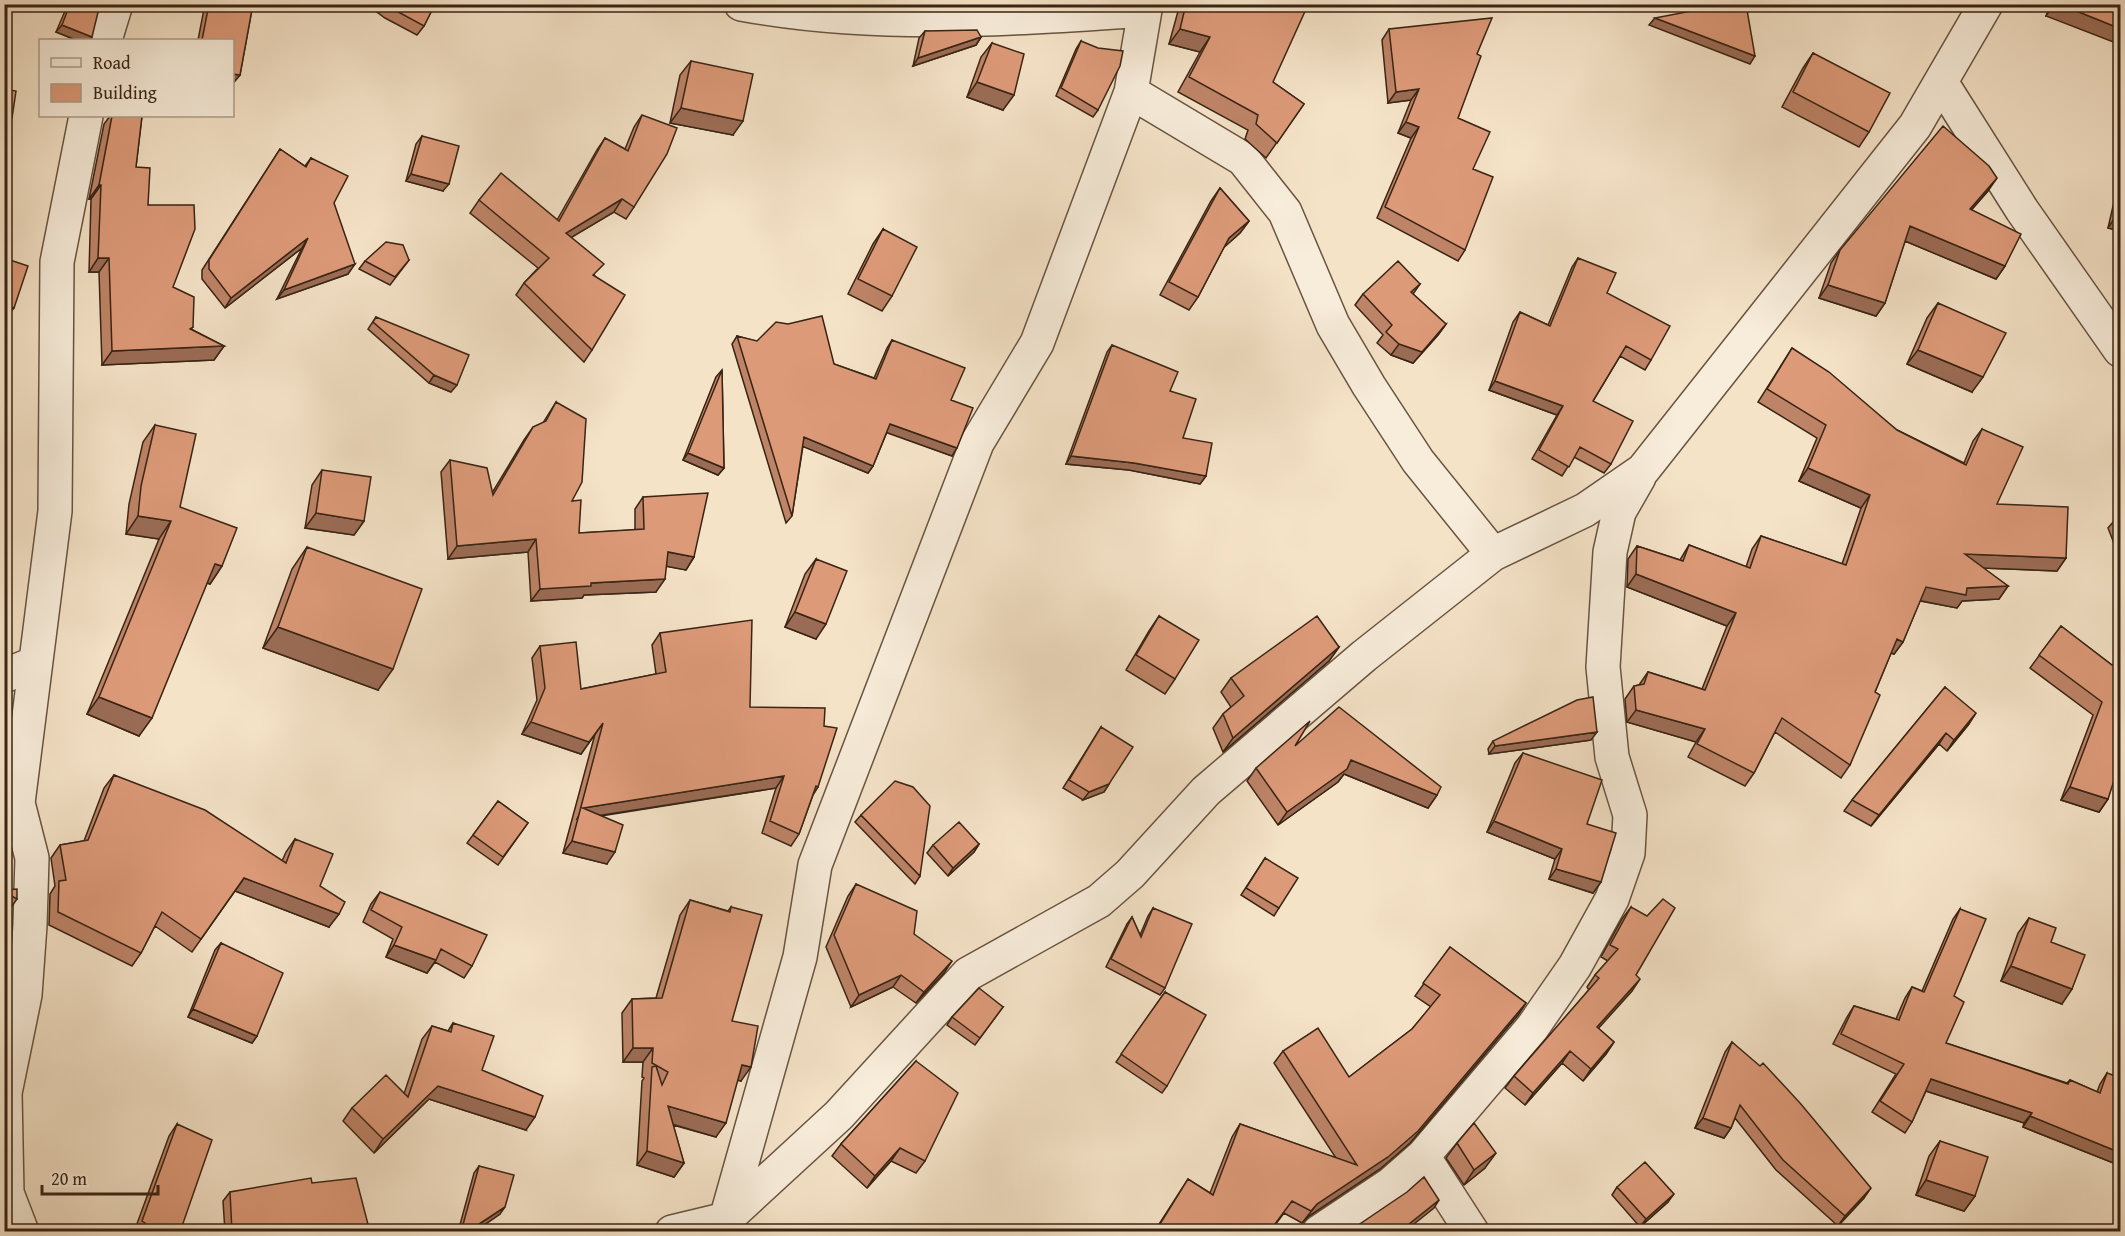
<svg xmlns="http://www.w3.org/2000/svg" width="2125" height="1236" font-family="'Gentium Book Plus',serif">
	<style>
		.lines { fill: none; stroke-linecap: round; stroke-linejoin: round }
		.minor-casing { stroke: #685441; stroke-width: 36 }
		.minor { stroke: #f8eddb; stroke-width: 33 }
		.wall { fill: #be8468; stroke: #392414; stroke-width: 1.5 }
		.shaded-wall { fill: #9b6c55; stroke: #392414; stroke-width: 1.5 }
		.building { fill: #dd9a79; stroke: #392414; stroke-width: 1.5 }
	</style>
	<rect width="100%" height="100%" fill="#f5e3c8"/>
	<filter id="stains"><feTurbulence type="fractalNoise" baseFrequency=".00333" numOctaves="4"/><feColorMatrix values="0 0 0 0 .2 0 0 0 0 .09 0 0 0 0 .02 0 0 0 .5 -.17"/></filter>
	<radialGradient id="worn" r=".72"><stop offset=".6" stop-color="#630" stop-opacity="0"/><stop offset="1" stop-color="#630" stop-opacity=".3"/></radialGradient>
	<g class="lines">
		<g class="minor-casing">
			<path id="minor" d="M741,4C877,29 1009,19 1145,10
				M105,40L116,4
				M1941,82L2022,210L2120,350
				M1131,92L1243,159L1285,212L1333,325L1369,386L1418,461L1493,554
				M4,676L35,663
				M1423,1156L1472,1232
				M726,1219L800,957L815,865L977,443L1037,343L1131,92L1146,4
				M22,1232L7,1193L5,1093L25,995L30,925L32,858L18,803L55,511L57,262L86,116
				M672,1232L726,1219L839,1115L968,974L1099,901L1130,874L1206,791L1364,656L1493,554L1585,510L1643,470L1915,126L1986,4
				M1319,1232L1391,1184L1423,1156L1532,1028L1575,966L1612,899L1628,853L1630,815L1612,757L1603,667L1610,552L1619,512L1639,477"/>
		</g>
		<use href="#minor" class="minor"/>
	</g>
	<path class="wall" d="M68,4H100L90,40H76L56,32Z
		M205,4H253L240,75L234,82L232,40H198Z
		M366,4H435L424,26L417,35L385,18Z
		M1180,4H1297L1273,82L1304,104L1266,158L1245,139L1248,130L1178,92L1200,52L1169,44Z
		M2035,4H2121L2046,16L2049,8Z
		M1389,29L1477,54L1458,118L1473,169L1465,250L1458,261L1377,218L1411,138L1398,133L1411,100L1388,103L1382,40Z
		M925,31L981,37L976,45L913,66L919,38Z
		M1081,41L1098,110L1093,117L1056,96L1076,49Z
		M992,43L1003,110L967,97L981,57Z
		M1813,53L1869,132L1859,147L1782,107L1803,68Z
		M691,61L733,135L670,123L680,75Z
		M642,115L634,207L626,219L614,212L571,237L595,276L592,350L584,362L516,295L524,283L538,268L470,213L479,200L557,220L597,150L605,138L625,149L634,127Z
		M110,116H142L136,167L148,205L173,287L193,327L191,329L224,346L214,360L102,365L99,272H89L91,199H89L104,124Z
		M422,136L443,191L406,181L416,144Z
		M280,149L305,166L311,158L334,203L348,274L277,299L302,248L225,308L202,279V270Z
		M2121,178V231L2108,228L2119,180Z
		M1220,188L1249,221L1240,233L1224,247L1198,297L1189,310L1160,295L1211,201Z
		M1988,191L1971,210L2005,266L1996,279L1905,241L1885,303L1876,316L1819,298L1831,263L1840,250Z
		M883,229L892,296L882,311L848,294L873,244Z
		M1578,258L1607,293L1651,360L1645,370L1620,356L1593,401L1611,464L1604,473L1574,457L1562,476L1532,459L1557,415L1489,390L1513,322L1520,312L1548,325L1572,267Z
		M409,260L390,285L359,269L365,261Z
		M1420,284L1413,294L1446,324L1438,335L1413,363L1391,355L1377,343L1383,335L1355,305L1363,294Z
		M1938,303L1972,392L1907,364L1927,318Z
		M376,317L451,392L429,383L368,329Z
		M737,336L834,364L874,378L887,348L892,340L951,400L952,456L887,432L873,466L868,473L803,446L792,516L786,523L732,344Z
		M1112,345L1170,391L1183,438L1206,476L1200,484L1129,470L1066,464L1107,352Z
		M1792,348L1897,430L1964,463L1973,441L1982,429L1997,504L2066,558L2057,571L1983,568L2008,586L1999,599L1962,601L1957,608L1920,601L1903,642L1894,654L1891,653L1875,692L1850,765L1841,778L1775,732L1754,773L1745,786L1688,757L1696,742L1627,722L1625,699L1634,686L1639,685L1648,672L1702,689L1727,626L1627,587L1628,559L1637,546L1680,560L1689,545L1746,567L1752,549L1761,536L1842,564L1861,508L1799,481L1817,438L1758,402Z
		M722,370L724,468L718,475L683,460L716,377Z
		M556,402L572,501L579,533L635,530V509L643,497L694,557L686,570L666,566L656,592L584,595L582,598L531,601L528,552L448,559L441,472L450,460L492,493L524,440L533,427L543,423Z
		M155,425L180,507L222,566L210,584L207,583L139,736L87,714L159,539L126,534L129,504L143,442Z
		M322,470L364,521L354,535L305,528L312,485Z
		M2121,514L2120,559L2108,528L2114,521Z
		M307,547L378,690L263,648L292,569Z
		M816,559V639L785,627L805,574Z
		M1159,616L1175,679L1165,694L1126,670L1149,631Z
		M2061,626L2112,665L2108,799L2099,812L2061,800L2093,715L2030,668Z
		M660,633L750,707L818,787L813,795L799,834L791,846L762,833L776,788L601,816L607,864L563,853L595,734L581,754L522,734L537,700L532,658L540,646L581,689L656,674L652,645Z
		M1339,647L1329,661L1223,752L1213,728L1223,714L1231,707L1221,692L1231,678Z
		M1945,687L1969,724L1947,751L1939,744L1871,826L1844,811L1852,800Z
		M1101,727L1109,784L1104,792L1083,800L1063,788Z
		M1591,740L1489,754L1488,749L1493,741Z
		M1295,746L1437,795L1428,808L1344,774L1338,782L1278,825L1247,781L1256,768Z
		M1523,753L1601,882L1593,893L1549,879L1555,859L1487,832L1515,763Z
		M114,775L282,861L286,852L295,839L320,886L329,927L235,891L192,952L155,926L141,953L132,966L49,925L50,894L55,886L51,858L60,845L84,841L104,788Z
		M498,801L528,823L498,865L467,843Z
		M861,815L920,876L915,884L855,822Z
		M979,844L974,852L948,876L927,853L933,845Z
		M1265,858L1279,908L1274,916L1241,895Z
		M856,884L914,934L944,973L916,1003L893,987L851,1007L826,947L848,896Z
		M4,890L17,899L12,906L4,903Z
		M380,892L472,966L464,978L435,962L427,973L386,957L393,939L363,922L371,904Z
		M690,900L728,911L731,907L732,1021L741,1081L737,1080L716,1137L673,1125L684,1163L674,1177L637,1165L642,1081L644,1078L642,1077L643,1062H623L622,1013L632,999L656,998L680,915Z
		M1631,907L1636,975L1632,991L1598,1028L1614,1042L1606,1054L1583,1081L1562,1063L1525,1105L1505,1088L1514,1076L1589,990L1587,987L1595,975L1608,961L1601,957L1622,919Z
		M1153,908L1165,988L1160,995L1106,967L1127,924L1132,917L1140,935L1148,916Z
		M1960,909L1954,996L1946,1043L2067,1083L2070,1080L2097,1092L2100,1084L2107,1073L2121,1166L2023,1127L2024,1123L1926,1091L1912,1122L1905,1133L1872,1112L1896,1074L1833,1044L1847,1017L1854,1006L1896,1019L1905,998L1912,987L1922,991L1953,919Z
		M2029,918L2051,942L2062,1004L2001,981L2018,933Z
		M221,943L257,1036L252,1043L188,1017L215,950Z
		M1450,947L1526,1003L1518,1015L1410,1143L1380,1169L1309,1216L1302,1223L1284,1213L1270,1232H1154L1188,1179L1210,1193L1232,1137L1240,1124L1336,1158L1274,1063L1283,1051L1349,1077L1412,1029L1431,1007L1415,996Z
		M1165,992L1167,1086L1162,1093L1116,1062Z
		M1003,1007L975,1045L947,1025L952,1017Z
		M453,1023L482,1070L526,1130L429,1099L374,1153L343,1121L352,1108L404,1094L422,1039L432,1026L448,1031Z
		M1732,1042L1864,1198L1838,1226L1776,1170L1735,1118L1731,1128L1724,1138L1695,1128L1725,1052Z
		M916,1061L925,1161L916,1173L891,1161L867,1188L832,1156L841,1144Z
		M177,1124L180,1232H134L169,1136Z
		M1940,1141L1975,1196L1964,1211L1916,1195L1929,1156Z
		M1457,1143L1485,1168L1464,1185L1446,1158Z
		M479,1166L500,1214L474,1232H458L474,1173Z
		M312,1183L370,1232H225L223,1201L230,1192Z
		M1617,1187L1668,1202L1640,1227L1612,1195Z"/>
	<path class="shaded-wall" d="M1933,4H1956L1952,11Z
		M2035,4H2052L2049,8Z
		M2054,4H2059L2121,29V45L2046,16Z
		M1655,18L1755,56L1750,64L1649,25Z
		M62,25L92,37L90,40H76L56,32Z
		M1180,29L1210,37L1200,52L1169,44Z
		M981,37L976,45L913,66L918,58Z
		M232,74L240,75L234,82H232Z
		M977,82L1014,95L1003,110L967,97Z
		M1419,89L1411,100L1388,103L1396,92Z
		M681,108L743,121L733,135L670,123Z
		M1406,122L1419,127L1411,138L1398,133Z
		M411,174L449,184L443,191L406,181Z
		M1997,178L1988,191L1961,222L1970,209Z
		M99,185H101L91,199H89Z
		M622,199L614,212L557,246L566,233Z
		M2118,213H2121V231L2108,228Z
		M1249,221L1240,233L1220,251L1229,238Z
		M1910,226L2005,266L1996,279L1900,239Z
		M308,238L302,248L225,308L231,298Z
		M98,258H109L99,272H89Z
		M355,264L348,274L277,299L284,290Z
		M1828,285L1885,303L1876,316L1819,298Z
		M4,305L14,308L4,321Z
		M1446,324L1438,335L1413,363L1391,355L1399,344Z
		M224,346L214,360L102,365L112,351Z
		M1918,350L1983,377L1972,392L1907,364Z
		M434,375L457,385L451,392L429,383Z
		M1495,381L1563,406L1557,415L1489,390Z
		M890,424L957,448L952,456L885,432Z
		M804,437L873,466L868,473L799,445Z
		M688,453L724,468L718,475L683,460Z
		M1071,456L1134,463L1206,476L1200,484L1129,470L1066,464Z
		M1808,468L1870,495L1861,508L1799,481Z
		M316,513L364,521L354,535L305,528Z
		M138,516L171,521L159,539L126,534Z
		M536,539L528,552L448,559L457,546Z
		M668,552L694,557L686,570L659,565Z
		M1965,554L2066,558L2057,571L1956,567Z
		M215,564L222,566L210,584L203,581Z
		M1636,574L1736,613L1727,626L1627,587Z
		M665,579L656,592L584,595L582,598L531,601L540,589L591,583Z
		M2008,586L1999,599L1962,601L1957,608L1917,600L1926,587L1967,588Z
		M795,612L826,624L816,639L785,627Z
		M278,627L393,669L378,690L263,648Z
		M1897,639L1903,642L1894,654L1888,652Z
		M1339,647L1329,661L1223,752L1233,738Z
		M99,697L152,718L139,736L87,714Z
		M1636,710L1705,729L1696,742L1627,722Z
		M1976,713L1969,724L1947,751L1954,740Z
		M531,722L603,723L581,754L522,734Z
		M1597,732L1591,740L1489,754L1495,746Z
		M1946,733L1939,744L1871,826L1879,815Z
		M1351,760L1437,795L1428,808L1344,774L1338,782L1278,825L1287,812Z
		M784,776L776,788L577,819L583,808Z
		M1109,784L1104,792L1083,800L1089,792Z
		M2070,787L2108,799L2099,812L2061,800Z
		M1494,821L1562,849L1555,859L1487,832Z
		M572,841L615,852L607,864L563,853Z
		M979,844L974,852L948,876L953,868Z
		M1556,869L1601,882L1593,893L1549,879Z
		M244,878L339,914L329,927L235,891Z
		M394,945L436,960L427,973L386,957Z
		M952,961L944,973L916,1003L924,992Z
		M2011,966L2072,989L2062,1004L2001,981Z
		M901,975L893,987L851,1007L859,995Z
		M1640,979L1632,991L1588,1040L1597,1027Z
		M1526,1003L1518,1015L1410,1143L1380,1169L1309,1216L1302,1223L1317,1204Z
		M193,1009L257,1036L252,1043L188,1017Z
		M1614,1042L1606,1054L1583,1081L1591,1069Z
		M633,1048H653L643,1062H623Z
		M1570,1051L1562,1063L1525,1105L1533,1093Z
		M742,1065L751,1067L741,1081L732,1079Z
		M1931,1079L2032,1113L2024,1123L1923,1090Z
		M438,1086L535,1117L526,1130L429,1099L374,1153L383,1139Z
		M668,1106L726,1123L716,1137L658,1120Z
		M2030,1116L2121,1153V1166L2023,1127Z
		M1703,1118L1731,1128L1724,1138L1695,1128Z
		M900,1148L891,1161L867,1188L875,1176Z
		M647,1151L684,1163L674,1177L637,1165Z
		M1496,1153L1485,1168L1464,1185L1474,1170Z
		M1926,1180L1975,1196L1964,1211L1916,1195Z
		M1871,1188L1864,1198L1838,1226L1845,1216Z
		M1674,1194L1668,1202L1640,1227L1646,1219Z
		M1439,1200L1434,1208L1404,1232H1399Z
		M505,1207L500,1214L474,1232H467Z"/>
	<path class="building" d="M70,4H100L92,37L62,25Z
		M209,4H253L240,75L232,74V40H202Z
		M386,4H435L424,26L391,8Z
		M1186,4H1297L1307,7L1273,82L1304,104L1277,143L1256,124L1258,115L1189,77L1210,37L1180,29Z
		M1728,4H1746L1755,56L1655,18Z
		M2059,4H2121V29Z
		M1492,18L1477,54L1481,56L1458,118L1490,132L1473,169L1493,177L1465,250L1385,207L1419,127L1406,122L1419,89L1396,92L1389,29Z
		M977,30L981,37L918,58L925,31Z
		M1081,41L1098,48L1123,51L1120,66L1098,110L1061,88Z
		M992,43L1024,54L1014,95L977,82Z
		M1813,53L1890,93L1869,132L1793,92Z
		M691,61L753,74L743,121L681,108Z
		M4,89L16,91L12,118L4,125Z
		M642,115L677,128L667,154L634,207L622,199L566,233L604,264L593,275L625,295L592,350L524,283L549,258L479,200L501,173L559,221L605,138L628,151Z
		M112,116H142L136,167L150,168L148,205H194L195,229L173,287L194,297L193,327L190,329L224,346L112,351L109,258H98L101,185H99Z
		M1943,126L1989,166L1997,178L1970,209L2021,234L2005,266L1910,226L1885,303L1828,285L1840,250Z
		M422,136L459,146L449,184L411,174Z
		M280,149L306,167L311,158L348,176L334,203L355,264L284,290L308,238L231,298L209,269V260Z
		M1220,188L1249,221L1229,238L1198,297L1169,282Z
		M2121,202V213H2118Z
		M883,229L917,247L892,296L858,279Z
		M386,242L403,245L409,260L395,277L365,261Z
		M4,258L28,266L14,308L4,305Z
		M1578,258L1616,273L1607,293L1670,326L1651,360L1626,346L1593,401L1633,421L1611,464L1580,447L1569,467L1539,450L1563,406L1495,381L1520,312L1550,326Z
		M1398,261L1420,284L1411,292L1446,324L1422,352L1399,344L1386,332L1392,325L1363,294Z
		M1938,303L2006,333L1983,377L1918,350Z
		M822,316L834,364L876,379L892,340L965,368L951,400L973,408L957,448L890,424L873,466L804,437L792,516L737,336L757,341L776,322L788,324Z
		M376,317L469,355L457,385L434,375L373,322Z
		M1112,345L1178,372L1170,391L1196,399L1183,438L1212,443L1206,476L1134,463L1071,456Z
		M1792,348L1829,372L1897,430L1966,465L1982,429L2023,447L1997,504L2068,507L2066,558L1965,554L2008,586L1967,588L1966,595L1926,587L1903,642L1897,639L1875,692L1880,695L1850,765L1782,718L1754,773L1697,744L1705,729L1636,710L1634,686L1644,684L1648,672L1705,690L1736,613L1636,574L1637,546L1683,561L1689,545L1750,568L1761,536L1846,565L1870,495L1808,468L1826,425L1767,389Z
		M722,370L724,468L688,453Z
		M556,402L586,419L582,482L572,501L581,500L579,533L644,529L643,497L708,493L694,557L668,552L665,579L591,583V586L540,589L536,539L457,546L450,460L487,468L493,495L533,427L546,421Z
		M155,425L196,434L180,507L237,528L222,566L215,564L152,718L99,697L171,521L138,516L141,486Z
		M4,431L10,434L4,450Z
		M322,470L371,477L364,521L316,513Z
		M2121,514V538L2114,521Z
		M307,547L422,589L393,669L278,627Z
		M816,559L847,571L826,624L795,612Z
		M4,562L10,564L4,581Z
		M1159,616L1199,640L1175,679L1136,655Z
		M1317,616L1339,647L1233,738L1223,714L1244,696L1231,678Z
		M752,620L750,707L825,708L824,726L837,728L818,787L816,786L799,834L770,821L784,776L583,808L623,825L615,852L572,841L603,723L589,742L531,722L545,688L540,646L576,642L581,689L666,672L660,633Z
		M2061,626L2112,665L2121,668V759L2108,799L2070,787L2102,702L2039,655Z
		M1945,687L1976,713L1954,740L1946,733L1879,815L1852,800Z
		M1593,697L1597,732L1495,746L1493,741L1577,700Z
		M1339,707L1441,787L1437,795L1351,760L1347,769L1287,812L1256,768L1310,721L1295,746Z
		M1101,727L1133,747L1109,784L1089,792L1069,780Z
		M1523,753L1602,780L1587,824L1616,833L1601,882L1556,869L1562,849L1494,821Z
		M114,775L205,810L286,863L295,839L333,854L320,886L345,902L339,914L244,878L201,939L162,912L141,953L58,912L59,881L66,880L60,845L88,840Z
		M895,781L913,787L930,806L920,876L861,815Z
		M498,801L528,823L503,857L473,835Z
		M959,822L979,844L953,868L933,845Z
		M1265,858L1298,878L1279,908L1246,888Z
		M856,884L917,911L914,934L952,961L924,992L901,975L859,995L834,935Z
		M17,889V899L4,892V890Z
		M380,892L487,935L472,966L441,949L436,960L394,945L402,927L371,910Z
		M1663,899L1675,908L1636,975L1640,979L1597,1027L1614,1042L1591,1069L1570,1051L1533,1093L1514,1076L1599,978L1595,975L1618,949L1610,945L1631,907L1647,916Z
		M690,900L730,912L731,907L762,915L732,1021L758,1026L751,1067L742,1065L726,1123L668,1106L684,1163L647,1151L652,1067L656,1066L662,1085L668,1072L652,1063L653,1048H633L632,999L662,998Z
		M1153,908L1192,924L1165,988L1111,959L1132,917L1141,937Z
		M1960,909L1986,919L1954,996L1964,1002L1946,1043L2068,1084L2070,1080L2100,1093L2107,1073L2121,1078V1153L2030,1116L2032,1113L1931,1079L1912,1122L1880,1101L1904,1064L1841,1034L1854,1006L1899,1020L1912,987L1924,992Z
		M2029,918L2056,928L2051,942L2085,955L2072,989L2011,966Z
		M221,943L283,973L257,1036L193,1009Z
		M1450,947L1526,1003L1418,1131L1388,1157L1317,1204L1311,1211L1292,1201L1269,1232H1155L1188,1179L1213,1195L1240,1124L1357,1165L1283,1051L1318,1028L1349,1077L1412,1029L1440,995L1423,983Z
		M979,988L1003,1007L980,1038L952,1017Z
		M1165,992L1206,1015L1167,1086L1121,1054Z
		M453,1023L494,1036L482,1070L543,1096L535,1117L438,1086L383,1139L352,1108L386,1075L408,1097L432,1026L451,1032Z
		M1732,1042L1760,1066L1763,1063L1800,1103L1871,1188L1845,1216L1783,1160L1740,1105L1731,1128L1703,1118Z
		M916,1061L958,1093L925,1161L900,1148L875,1176L841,1144Z
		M1474,1123L1496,1153L1474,1170L1457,1143Z
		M177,1124L212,1140L180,1232H141L145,1223L142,1221Z
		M1940,1141L1988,1157L1975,1196L1926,1180Z
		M1645,1162L1674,1194L1646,1219L1617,1187Z
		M479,1166L514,1175L505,1207L467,1232H461Z
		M1424,1177L1439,1200L1399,1232H1348L1407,1192Z
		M311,1178L312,1183L356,1178L370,1232H232L230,1192Z
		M1558,1226L1567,1232H1554Z
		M1747,1227L1753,1232H1744Z"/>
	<rect width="2125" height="1236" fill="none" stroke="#f5e3c8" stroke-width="24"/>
	<rect x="6" y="6" width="2113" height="1224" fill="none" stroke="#392414" stroke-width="3"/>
	<rect x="12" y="12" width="2101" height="1212" fill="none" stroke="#392414" stroke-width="1.5"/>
	<rect x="39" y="39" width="195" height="78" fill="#f8eddb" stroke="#ac9d8b" stroke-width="1.5"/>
	<rect x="51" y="58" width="30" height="9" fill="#f8eddb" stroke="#ac9d8b" stroke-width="1.5"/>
	<text x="93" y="69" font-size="18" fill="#392414">Road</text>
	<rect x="51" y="84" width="30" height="18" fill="#dd9a79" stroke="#ac9d8b" stroke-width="1.5"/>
	<text x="93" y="99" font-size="18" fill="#392414">Building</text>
	<path d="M42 1185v9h116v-9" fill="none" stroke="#392414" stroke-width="3"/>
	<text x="51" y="1185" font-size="18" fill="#392414" stroke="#f8eddb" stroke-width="4.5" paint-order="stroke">20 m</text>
	<rect width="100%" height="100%" filter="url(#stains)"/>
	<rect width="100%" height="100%" fill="url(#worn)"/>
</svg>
